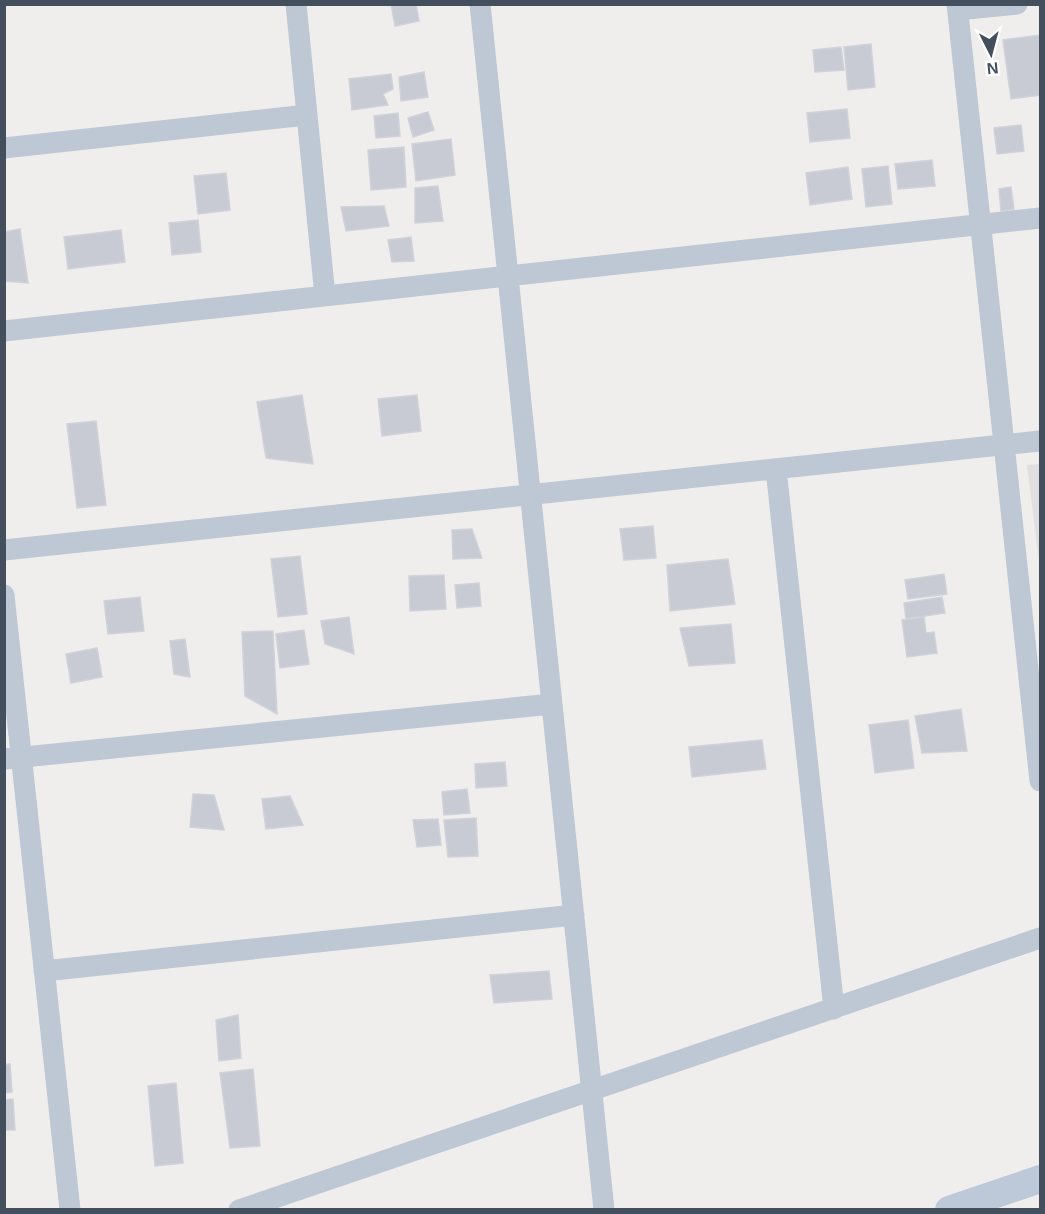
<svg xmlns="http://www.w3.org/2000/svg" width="1045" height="1214" font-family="Arial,sans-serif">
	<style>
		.education { fill: #e1dedf }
		.building { fill: #c8cbd4; stroke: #d0d2da; stroke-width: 1.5 }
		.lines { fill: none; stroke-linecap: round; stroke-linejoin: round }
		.street { stroke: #bec8d4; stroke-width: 21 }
		.secondary { stroke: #bdc8d9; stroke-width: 28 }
	</style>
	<rect width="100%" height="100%" fill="#f0eded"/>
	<path class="education" d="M1040,464V570L1027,465Z"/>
	<path class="building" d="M391,4H416L419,21L395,26Z
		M1040,35V95L1011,99L1003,40Z
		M871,44L875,87L848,90L844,47Z
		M841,47L844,70L815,72L813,50Z
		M424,72L428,97L401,101L399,77Z
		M391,74L393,89L383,94L388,105L352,110L349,79Z
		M847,109L850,138L810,142L807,113Z
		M428,112L434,130L413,137L408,118Z
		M398,113L400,136L376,138L374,116Z
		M1021,125L1024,151L997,154L994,128Z
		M451,139L455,175L416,181L412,144Z
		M404,147L406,187L371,190L368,150Z
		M932,160L935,186L898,189L895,164Z
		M888,166L892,204L866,207L862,169Z
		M848,167L852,199L810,205L806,173Z
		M226,173L230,210L198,214L194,176Z
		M438,186L443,221L415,223V188Z
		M1011,187L1014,209L1001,211L999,189Z
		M384,206L389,226L346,231L341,207Z
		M198,220L201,252L172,255L169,223Z
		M20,229L28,283L4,281V232Z
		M121,230L125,262L68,269L64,237Z
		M411,237L414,261L392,262L388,240Z
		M302,395L313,464L266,458L257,402Z
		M417,395L421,431L382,436L378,399Z
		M96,421L106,505L77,508L67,424Z
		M653,526L656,558L624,560L620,529Z
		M472,529L482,558L453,559L452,530Z
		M300,556L307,614L278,617L271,559Z
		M728,559L735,604L670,611L667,565Z
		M944,574L947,594L908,599L905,580Z
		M444,575L446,609L410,611L409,576Z
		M479,583L481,606L457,608L455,585Z
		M140,597L144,631L108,634L104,601Z
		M942,597L945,613L906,619L904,603Z
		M349,617L354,654L325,644L321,621Z
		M924,617L926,633L934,632L937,653L907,657L902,620Z
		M731,624L735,663L689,666L680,628Z
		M304,630L309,664L280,668L276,634Z
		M273,631L277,714L245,696L242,632Z
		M185,639L190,677L174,674L170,641Z
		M97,648L102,677L71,683L66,654Z
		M961,709L967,751L922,753L915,716Z
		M908,720L914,768L875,773L869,725Z
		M762,740L766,769L692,777L689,747Z
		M505,762L507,786L476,788L475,764Z
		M467,789L470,813L444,815L442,792Z
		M193,794L214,795L224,830L190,827Z
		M290,796L303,825L266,829L262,799Z
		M476,818L478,856L448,857L444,820Z
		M438,819L441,845L417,847L413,820Z
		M549,971L552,999L494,1003L490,975Z
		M238,1015L241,1058L219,1061L216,1020Z
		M10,1064L12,1092L4,1093V1065Z
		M253,1069L260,1146L230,1148L220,1073Z
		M176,1083L183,1163L155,1166L148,1086Z
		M13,1099L15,1130H4V1100Z"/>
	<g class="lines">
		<path class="street" d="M296,4L325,296
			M480,4L604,1210
			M957,4L1040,781
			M958,10L1017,4
			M4,148L307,115
			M4,331L1040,218
			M776,469L834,1009
			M4,550L1040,441
			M4,595L70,1210
			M4,759L552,704
			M44,971L574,915
			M239,1210L1040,938"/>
		<path class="secondary" d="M949,1210L1040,1179"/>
	</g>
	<rect width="1045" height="1214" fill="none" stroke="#434f5d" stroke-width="12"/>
	<g transform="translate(991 54) rotate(174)" stroke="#ffffff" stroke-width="4.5" paint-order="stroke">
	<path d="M0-4.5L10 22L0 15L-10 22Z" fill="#434f5d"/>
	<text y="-9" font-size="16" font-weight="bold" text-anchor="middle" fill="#434f5d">N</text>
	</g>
</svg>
